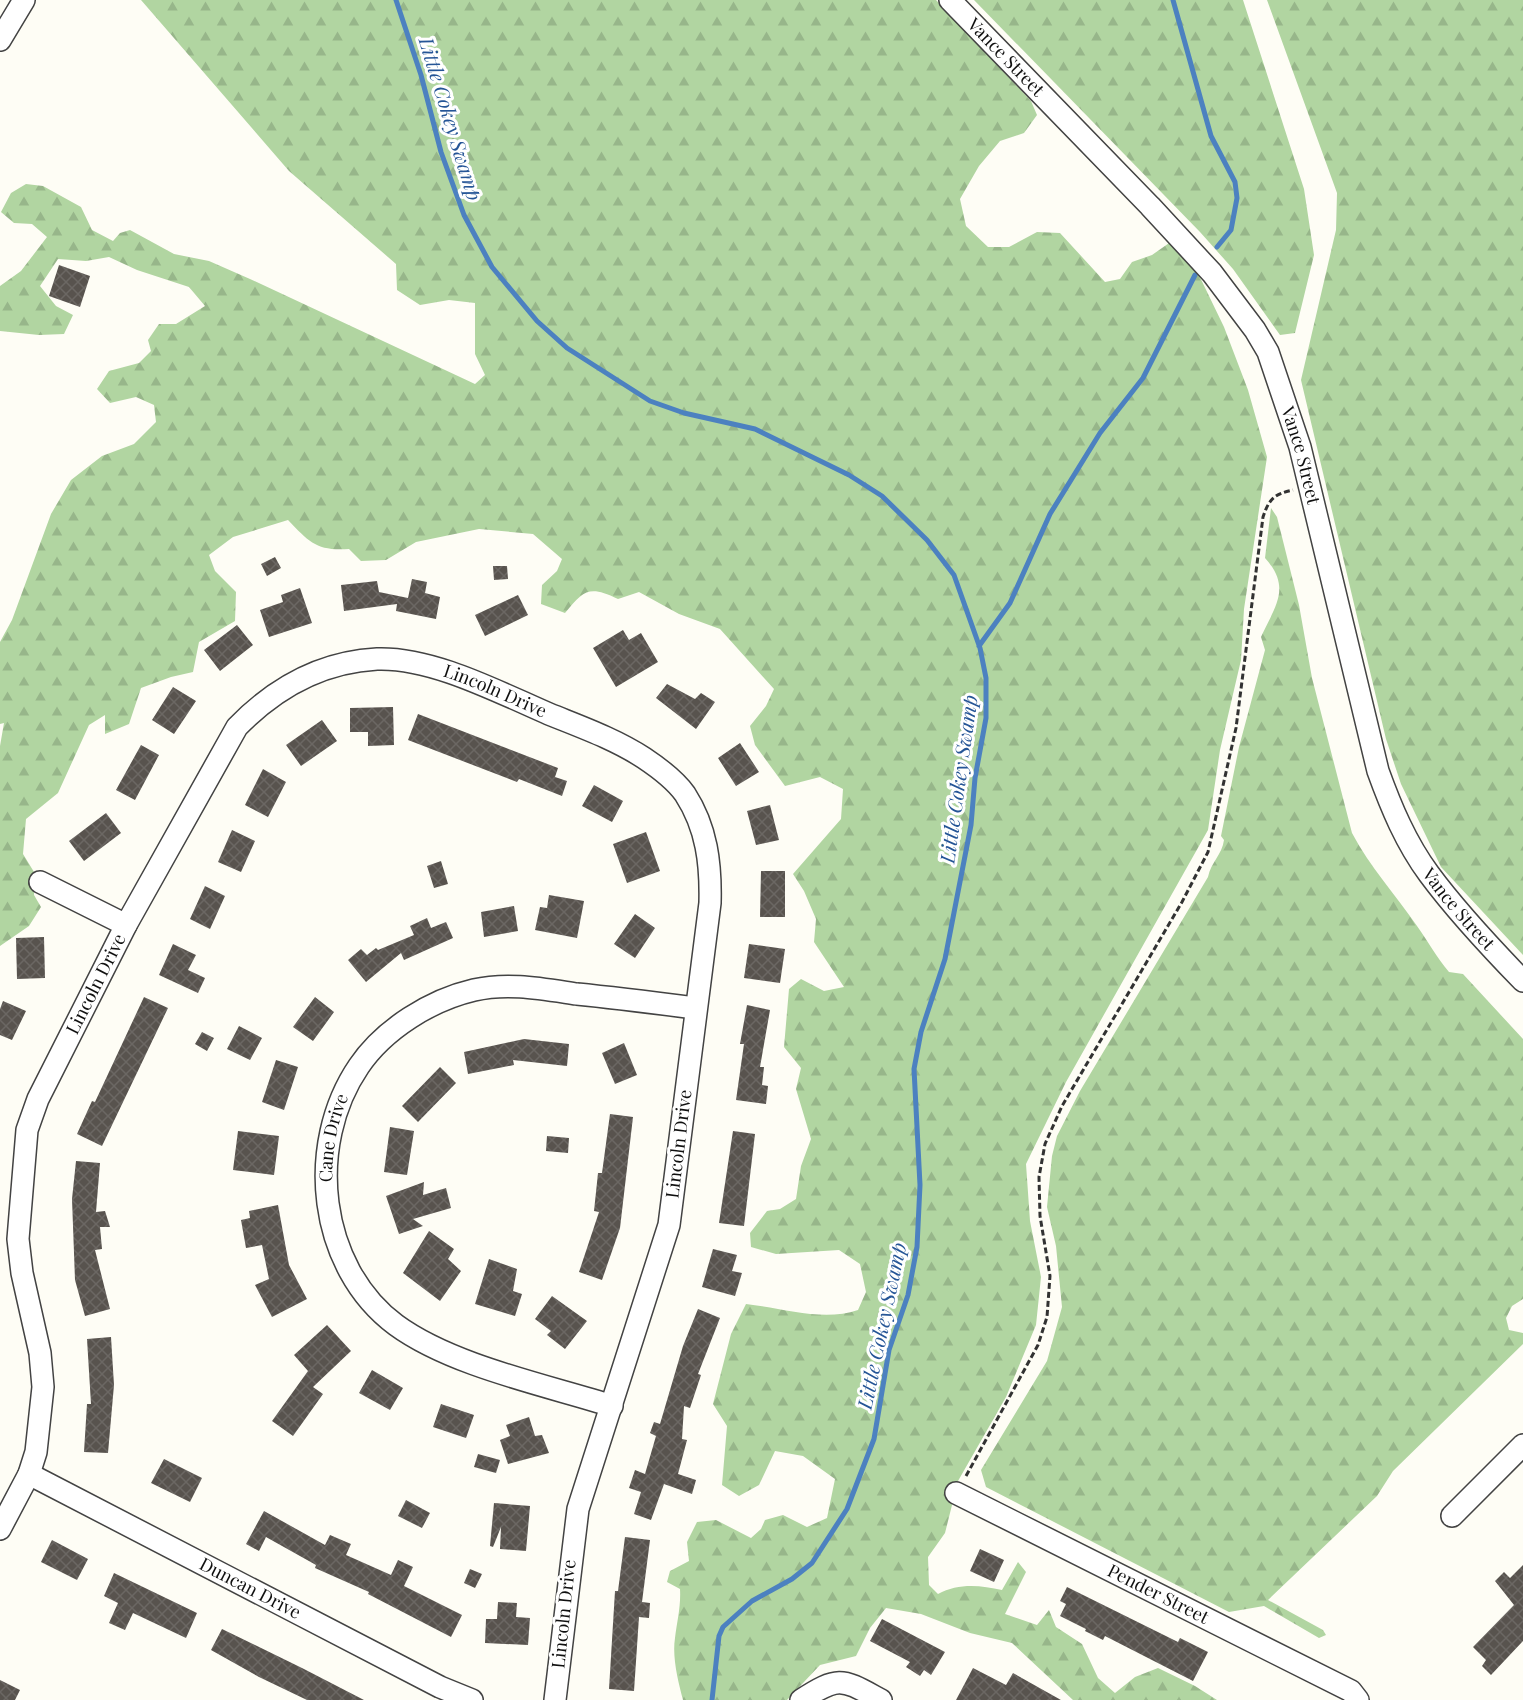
<svg xmlns="http://www.w3.org/2000/svg" width="1523" height="1700" font-family="'Playfair Display',serif">
	<style>
		.forest { fill: url(#forest-firs) }
		.lines { fill: none; stroke-linecap: round; stroke-linejoin: round }
		.stream { stroke: #4c81c0; stroke-width: 5 }
		.building { fill: url(#building-cross-hatch) }
		.minor-casing { stroke: #434343; stroke-width: 24 }
		.path { stroke: #323232; stroke-width: 3; stroke-dasharray: 6 3; stroke-linecap: butt }
		.minor { stroke: #fff; stroke-width: 21 }
		.labels { text-anchor: middle; stroke-width: 6; stroke-linejoin: round; paint-order: stroke }
		.street-label { font-size: 18px; fill: #101010; stroke: #fff }
		.water-label { font-size: 20px; font-style: italic; fill: #255596; stroke: #fff }
	</style>
	<defs>
		<pattern id="forest-firs" width="22" height="20" patternUnits="userSpaceOnUse" patternTransform="scale(1.5)"><rect width="22" height="20" fill="#b1d5a1"/><path d="M5 1l3.5 6h-7zM16 11l3.5 6h-7z" fill="#97b68a"/></pattern>
		<pattern id="building-cross-hatch" width="8" height="8" patternUnits="userSpaceOnUse" patternTransform="scale(1.5)"><rect width="8" height="8" fill="#58534e"/><path d="M0 0l8 8M0 8l8-8" fill="none" stroke="#6b6763"/></pattern>
	</defs>
	<rect width="100%" height="100%" fill="#fefdf5"/>
	<path class="forest" d="M141,0H936L1031,101L1037,115L1024,133L1000,141L979,166L960,199L966,226L988,247H1009L1037,232L1060,233L1105,282L1120,279L1132,262L1152,255L1172,241L1195,267L1224,327L1248,390L1267,457L1244,609L1241,660L1220,750L1208,830L1066,1082L1026,1164L1030,1221L1041,1277L1036,1325L1006,1397L958,1481L945,1533L928,1557L929,1585L938,1594C958,1583 980,1585 1002,1590L1018,1562L1026,1572L1005,1614L1037,1625L1049,1610L1056,1627L1082,1644L1098,1678L1115,1693L1135,1677L1158,1668L1195,1686L1217,1700H1073L1012,1643L970,1633L921,1614L886,1608L870,1628L856,1656L820,1665L787,1700H683C678,1681 672,1657 675,1638C677,1621 681,1607 680,1589L667,1582L670,1571L689,1561L687,1542L697,1522L716,1520L751,1538L761,1529L765,1520L783,1515L807,1527L827,1518L835,1479L803,1456L775,1451L759,1485L739,1496L722,1485L727,1426L713,1404L731,1334L746,1304C782,1308 823,1322 858,1310L866,1292L860,1264L839,1250L776,1254L751,1247L750,1233L767,1211L780,1209L796,1199L801,1166L811,1139L796,1089L801,1068L784,1047L789,989L801,979L824,991L844,987L814,942L816,919L804,891L793,874L841,819L843,789L820,777L785,786L755,745L750,726L766,706L774,689L720,629L679,614L639,592L618,599C589,585 584,590 565,613L541,604L542,585L557,571L562,559L533,534L479,529L416,542L386,560L361,561L349,549C317,551 310,543 288,520L233,537L209,555L215,571L236,592L235,621L199,642L193,672L171,677L141,688L129,724L105,734V715L89,725L58,793L26,819L23,854L34,872V895L41,907L29,926L0,946V746L4,723L0,724V642L12,620L51,514L71,480L102,456L134,444L156,422L154,405L136,397L110,403L97,389L109,371L139,363L151,351L148,340L159,324H176L205,306L189,287L137,270L109,257L86,261L58,259L40,286L56,306L73,315L64,334L39,335L0,331V286L21,271L47,237L32,224L14,223L1,212L11,193L26,184L43,186L81,207L92,230L113,241L120,233L130,230L174,254L209,261L250,279L475,384L485,375L475,354V303L449,300L420,305L397,290L396,264L289,171Z
		M974,0H1243L1304,189L1314,255L1295,333L1280,335L1233,269L1200,232Z
		M1267,0H1523V955L1441,867L1401,784L1386,739L1301,380L1336,230L1337,193Z
		M1271,508L1277,517L1299,605L1312,678L1352,833C1370,867 1395,894 1417,926C1428,941 1436,957 1449,972L1463,974L1523,1039V1299L1512,1306L1506,1318L1509,1330L1523,1333V1344L1393,1471L1377,1496L1268,1600L1323,1630L1326,1635L1319,1638L1264,1606L1229,1612L986,1487L981,1470L1047,1361L1062,1307L1056,1246L1047,1207L1052,1156L1057,1136L1080,1091L1208,877C1211,862 1222,855 1224,840L1221,836L1239,747L1265,650L1261,637C1275,606 1292,588 1265,558Z"/>
	<g class="lines">
		<path class="stream" d="M396,0L421,75L441,152L464,215L492,267L537,321L567,348L650,401L684,413L755,429L849,475L882,496L927,540L954,575L980,648L986,678V718L975,778L971,825L945,959L921,1032L914,1069L920,1185L917,1247L908,1295L889,1350L874,1439L847,1509L812,1563L792,1579L752,1601L723,1627L719,1636L712,1700
			M1173,0L1211,136L1235,182L1237,198L1231,230L1217,247
			M979,646L1010,603L1050,514L1100,433L1143,378L1195,275"/>
	</g>
	<path class="building" d="M59,265L90,276L80,307L49,296Z
		M275,557L281,568L267,576L261,564Z
		M493,566H507L508,579L494,580Z
		M412,579L427,582L425,593L440,597L436,619L396,611L397,604L344,611L341,585L377,581L379,592L408,598Z
		M300,588L312,623L269,637L260,610L283,602L281,595Z
		M518,595L528,615L485,636L475,615Z
		M237,625L253,645L220,671L204,650Z
		M623,630L629,640L641,633L658,662L616,687L593,648Z
		M667,684L695,699L701,693L715,702L696,729L656,698Z
		M173,687L196,701L174,734L152,720Z
		M393,707L394,745L368,746V732H350V708Z
		M418,714L558,768L555,777L567,781L562,796L519,779L517,782L408,740Z
		M322,720L337,741L301,766L286,745Z
		M740,743L759,772L736,786L718,758Z
		M141,745L159,755L135,800L116,790Z
		M263,769L286,782L268,817L245,805Z
		M594,785L623,801L612,822L582,806Z
		M770,805L779,840L756,845L747,811Z
		M106,813L121,833L84,861L69,841Z
		M232,830L255,841L241,872L218,862Z
		M646,832L660,871L627,883L613,844Z
		M441,861L448,884L434,888L427,866Z
		M761,871H785V917H760Z
		M205,886L225,896L210,929L190,919Z
		M549,895L584,901L577,938L535,930L540,907L547,908Z
		M514,906L518,931L484,937L481,912Z
		M635,914L655,928L635,958L614,944Z
		M427,918L431,928L446,922L453,938L404,960L401,953L366,982L348,960L361,949L367,955L376,948L378,950L414,935L410,926Z
		M44,937L45,978L17,979L16,938Z
		M173,944L196,955L188,970L205,978L198,993L159,975Z
		M749,944L785,949L780,983L744,978Z
		M144,997L168,1008L102,1146L77,1134L92,1101L95,1102Z
		M315,997L334,1012L313,1041L293,1027Z
		M3,1001L26,1011L12,1040L0,1035V1009Z
		M747,1005L770,1010L760,1067H764L762,1085L768,1086L766,1104L736,1100L744,1044H740Z
		M239,1026L262,1038L250,1060L227,1049Z
		M202,1032L214,1038L207,1051L195,1044Z
		M524,1039L569,1044L567,1066L513,1060L514,1065L468,1074L464,1052Z
		M624,1043L637,1075L615,1084L602,1053Z
		M276,1060L298,1067L284,1110L262,1102Z
		M440,1067L456,1083L418,1122L402,1106Z
		M610,1114L633,1117L620,1228L602,1280L579,1272L599,1212L594,1211L598,1173H602Z
		M390,1127L414,1131L407,1175L384,1172Z
		M238,1131L279,1136L274,1175L233,1170Z
		M733,1131L755,1134L744,1226L719,1223Z
		M547,1136L569,1138L568,1153L546,1151Z
		M76,1161L100,1163L96,1212L105,1211L110,1227H100L102,1249L95,1250L110,1309L85,1316L75,1280L72,1199Z
		M424,1182L423,1195L446,1188L451,1208L413,1219L423,1226L399,1234L386,1196Z
		M278,1205L289,1265L307,1299L272,1317L255,1285L269,1279L262,1245L246,1248L241,1220L250,1218L249,1211Z
		M429,1231L454,1249L448,1259L461,1271L440,1301L403,1273Z
		M713,1249L737,1255L732,1271L742,1273L735,1296L702,1287Z
		M489,1259L517,1269L513,1291L522,1294L515,1316L475,1304Z
		M552,1296L587,1321L565,1349L547,1335L551,1331L535,1319Z
		M698,1309L720,1318L698,1374L701,1375L690,1408L684,1406L682,1439L687,1440L678,1474L696,1480L692,1494L664,1484L651,1520L634,1514L641,1492L629,1488L635,1470L645,1474L656,1436L650,1433L654,1422L660,1424L683,1346Z
		M327,1325L351,1351L313,1387L323,1394L293,1436L272,1421L308,1371L294,1355Z
		M111,1337L114,1385L108,1453L84,1452L87,1404H91L87,1339Z
		M372,1370L403,1388L390,1410L359,1393Z
		M441,1404L474,1415L466,1438L433,1427Z
		M529,1417L535,1436L542,1435L549,1453L508,1464L500,1440L510,1436L506,1425Z
		M478,1454L500,1460L496,1473L474,1467Z
		M164,1459L202,1478L190,1502L151,1483Z
		M406,1500L430,1513L422,1528L398,1516Z
		M494,1503L530,1506L526,1551L500,1549L501,1527L493,1547L490,1546Z
		M264,1511L325,1545L330,1535L351,1544L346,1555L391,1575L398,1560L413,1567L404,1586L462,1615L451,1637L368,1594L369,1592L315,1568L316,1565L266,1537L259,1551L246,1544Z
		M625,1537L650,1540L642,1602L650,1603L649,1618L639,1617L634,1691L609,1689L615,1591H618Z
		M52,1540L88,1559L77,1580L41,1562Z
		M980,1549L1004,1560L994,1582L970,1571Z
		M1523,1565V1641L1491,1675L1482,1666L1486,1660L1473,1647L1514,1605L1495,1581L1504,1572L1510,1578Z
		M470,1569L482,1574L475,1588L464,1583Z
		M114,1573L197,1613L186,1638L133,1613L125,1630L109,1623L118,1603L104,1596Z
		M1067,1587L1178,1642L1180,1638L1208,1652L1193,1681L1105,1636L1103,1640L1085,1631L1086,1629L1060,1616L1066,1604L1060,1601Z
		M498,1602L517,1603L516,1617L530,1618L528,1645L485,1643L486,1619H497Z
		M882,1619L945,1652L931,1675L924,1670L920,1676L906,1667L910,1662L870,1641Z
		M222,1629L302,1668L364,1700H307L259,1677L211,1650Z
		M973,1668L1006,1685L1013,1673L1061,1700H956Z
		M0,1680L20,1690L15,1700H0Z"/>
	<g class="lines">
		<g class="minor-casing">
			<g id="minor">
				<path id="s1" d="M950,0L1150,206L1212,273L1255,330L1268,352L1300,447L1378,771C1391,807 1406,843 1429,874C1457,912 1490,947 1523,981"/>
				<path d="M0,40L24,0"/>
				<path d="M40,882L126,925"/>
				<path id="s2" d="M612,1406C546,1385 452,1366 396,1325C318,1267 305,1145 359,1066C384,1029 431,1000 474,990C508,982 543,989 577,994C617,998 656,1003 695,1008"/>
				<path id="s3" d="M29,1474L440,1687L472,1700"/>
				<path id="s4" d="M956,1493L1351,1691L1358,1700"/>
				<path d="M1452,1516L1523,1445"/>
				<path id="s5" d="M0,1529L29,1474L36,1452L43,1387L40,1353L22,1273L18,1239L27,1130L38,1099L126,925L237,727C275,688 320,662 377,659C432,657 498,692 549,714C581,727 615,739 644,758C659,768 675,780 685,794C707,828 711,864 710,903L669,1225L578,1509L555,1700"/>
				<path d="M801,1700C840,1675 842,1679 881,1700"/>
			</g>
		</g>
		<path class="path" d="M966,1476L1038,1345L1047,1317L1050,1276L1040,1216L1039,1177L1045,1144L1062,1106L1182,902L1208,852L1236,728L1263,517C1269,499 1274,494 1293,490"/>
		<use href="#minor" class="minor"/>
	</g>
	<g class="labels">
		<g class="street-label">
			<text dy="6" stroke="none"><textPath href="#s1" startOffset="80">Vance Street</textPath></text>
			<text dy="6" stroke="none"><textPath href="#s1" startOffset="584">Vance Street</textPath></text>
			<text dy="6" stroke="none"><textPath href="#s5" startOffset="1148">Lincoln Drive</textPath></text>
			<text dy="6" stroke="none"><textPath href="#s1" startOffset="1070">Vance Street</textPath></text>
			<text dy="6" stroke="none"><textPath href="#s5" startOffset="572">Lincoln Drive</textPath></text>
			<text dy="6" stroke="none"><textPath href="#s2" startOffset="441">Cane Drive</textPath></text>
			<text transform="translate(679 1144) rotate(-83)" y="6">Lincoln Drive</text>
			<text dy="6" stroke="none"><textPath href="#s3" startOffset="249">Duncan Drive</textPath></text>
			<text dy="6" stroke="none"><textPath href="#s4" startOffset="226">Pender Street</textPath></text>
			<text transform="translate(564 1614) rotate(-84)" y="6">Lincoln Drive</text>
		</g>
		<g class="water-label">
			<text transform="translate(450 119) rotate(73)" y="7">Little Cokey Swamp</text>
			<text transform="translate(959 779) rotate(-82)" y="7">Little Cokey Swamp</text>
			<text transform="translate(882 1326) rotate(-78)" y="7">Little Cokey Swamp</text>
		</g>
	</g>
</svg>
